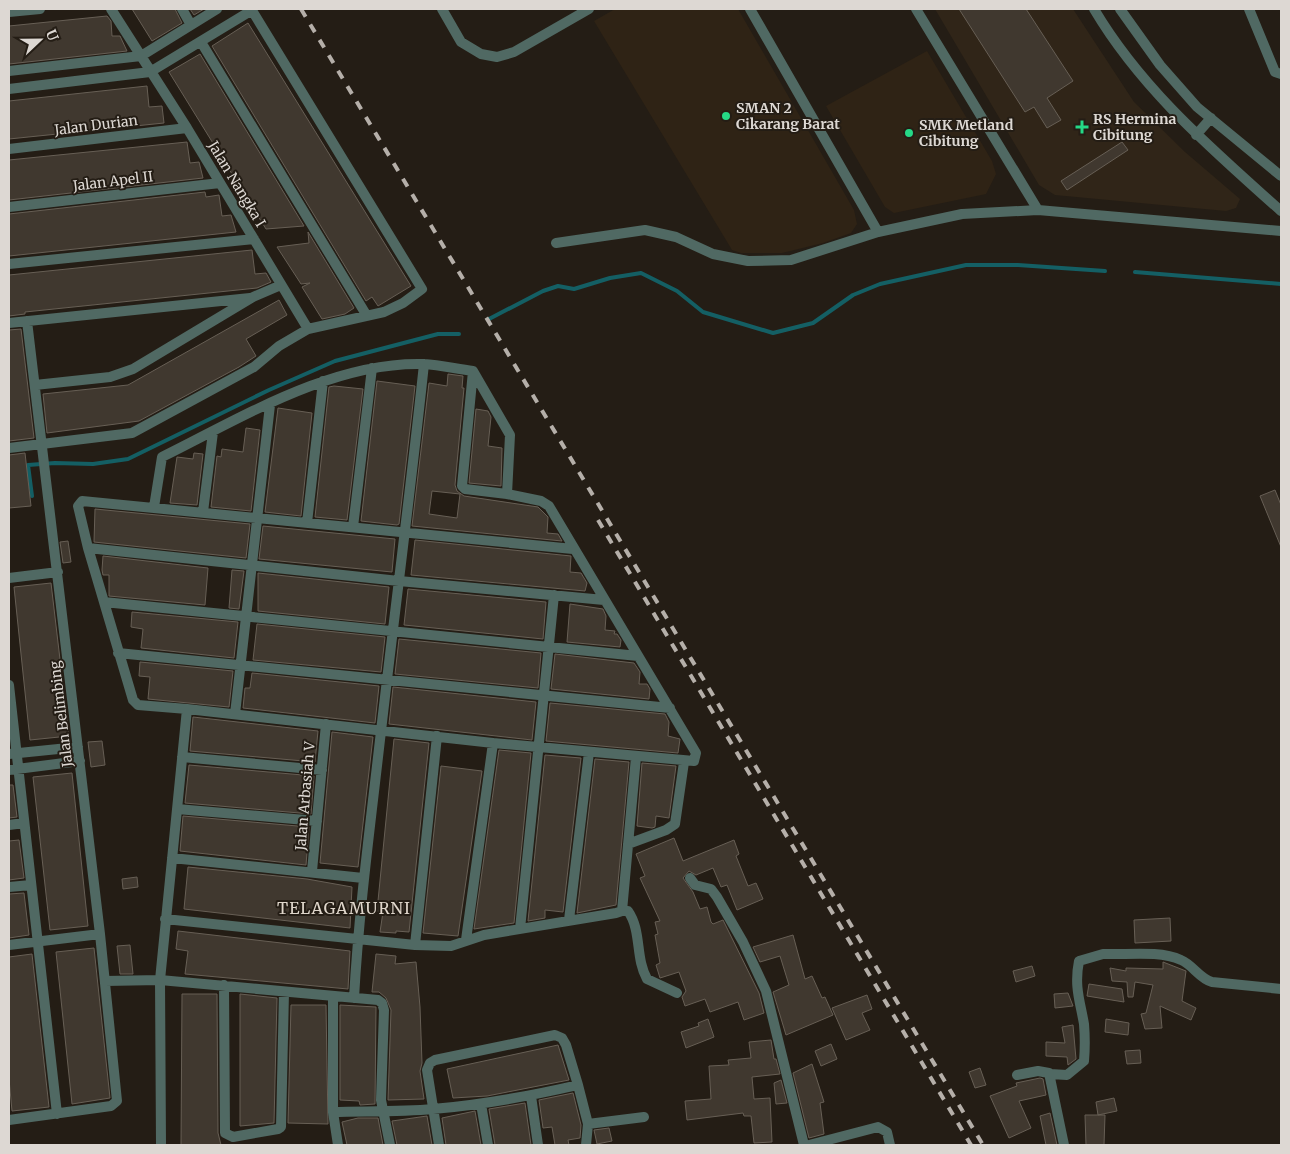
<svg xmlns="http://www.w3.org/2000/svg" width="1290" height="1154" font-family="Merriweather,serif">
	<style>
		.built { fill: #302518 }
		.education { fill: #2f2315 }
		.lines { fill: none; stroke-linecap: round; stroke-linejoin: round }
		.stream { stroke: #145f64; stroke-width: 4 }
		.building { fill: #40382f; stroke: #675f55; fill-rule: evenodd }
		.street { stroke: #506963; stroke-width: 10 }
		.rail { stroke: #b5afa9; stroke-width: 4; stroke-dasharray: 9 9; stroke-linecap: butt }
		.poi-dot { fill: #25d886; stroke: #241d15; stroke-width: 2 }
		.labels { text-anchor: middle; stroke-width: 4; stroke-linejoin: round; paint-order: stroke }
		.poi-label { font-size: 14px; font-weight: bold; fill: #ddd8d3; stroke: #241d15; text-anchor: start }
		.street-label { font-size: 14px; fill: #ddd8d3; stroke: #241d15 }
		.quarter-label { font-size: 16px; letter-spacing: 1px; fill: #dfd6cb; stroke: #241d15 }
	</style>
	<rect width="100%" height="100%" fill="#241d15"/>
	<path class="built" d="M935,9H1073L1134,102L1185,152L1240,199L1236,208L1226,211L1055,195L1039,185Z"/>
	<path class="education" d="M615,9H738L854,210L857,224L851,233L823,243L782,253H741L732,250L594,21Z
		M927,51L992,161L996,174L986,194L894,213L885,207L826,106Z"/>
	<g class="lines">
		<path class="stream" d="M1135,272L1281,284
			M489,319L543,291L558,286L574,289L610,278L641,273L677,291L703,312L773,333L813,323L853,295L880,284L966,265H1018L1105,271
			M32,496L28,465L55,463L93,464L128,459L269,390L335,361L438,334H459"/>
	</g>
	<path class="building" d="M132,9H175L182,23L152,41Z
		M190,9H204L194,15Z
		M959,9H1026L1073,81L1047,98L1061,120L1047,128L1034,107L1025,112Z
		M107,16L111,21L112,36H120L127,51L9,64V26Z
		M248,23L411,286L378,306L372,297L366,301L212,46Z
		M200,54L304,226L266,229L169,72Z
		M147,86L149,107L162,106L164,123L9,139V101Z
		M187,142L190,163L199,162L203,178L9,200V160Z
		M1122,142L1128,150L1067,190L1061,181Z
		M205,192L206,197L219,195L222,216L231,215L236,232L9,256V214Z
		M308,232L354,308L345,314L322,319L302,287L310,283L301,284L277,247L309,243Z
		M252,250L255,274L266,273L271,282L257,288L25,312V314L9,316V275Z
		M279,300L287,315L246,339L256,356L239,367L139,421L47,433L43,394L128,385Z
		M21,329L34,438L9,441V330Z
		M448,374L463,376L462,388H464L455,485L457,491L464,496L538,507L548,517L547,533L558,534L562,541L412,526L429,383L447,386ZM432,491L460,494L457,518L429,514Z
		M377,381L415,386L399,524L397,525L361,521Z
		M334,386L363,389L347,520L315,517L329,387Z
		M278,408L312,413L301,516L265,512Z
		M476,409L488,411L491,417L488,446L502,448L501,486L469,483Z
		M246,428L260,430L251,511L211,507L217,456L221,457L222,449L243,452Z
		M25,453L31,506L9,508V455Z
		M194,453L203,454L197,505L170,503L177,457L193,459Z
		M1275,490L1281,505V547L1260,496Z
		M95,509L250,524L246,558L94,542Z
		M263,526L395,539L392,572L259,559Z
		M415,540L571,556L570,572L581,573L587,583L585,591L411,575Z
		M68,541L71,562L63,563L60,542Z
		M103,556L208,568L205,605L109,596V575H103L102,570Z
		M232,570L244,571L239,609L229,608Z
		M258,573L389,587L385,624L258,611Z
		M51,583L69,736L30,740L14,587Z
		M408,589L546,602L543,639L404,625Z
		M570,604L603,609L606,616L605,630L615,631L614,634H617L621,640L620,647L567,642Z
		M132,612L238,622L234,658L141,648L143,629L131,627Z
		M257,624L385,637L381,672L253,660Z
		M399,639L541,653L538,688L395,674Z
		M555,654L634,663L640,672L639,684H647L650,689L649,699L551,689Z
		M140,662L233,671L229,707L148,699L150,677L139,676Z
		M252,673L379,686L375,723L243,708L245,688H250Z
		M393,687L536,702L532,740L389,724Z
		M550,703L665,714L669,722L668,736L680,739L678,753L546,741Z
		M193,717L318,731L315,762L190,751Z
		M332,732L373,737L358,867L320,863Z
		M394,739L429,743L409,932L396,931V933L380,932L383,912L377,911Z
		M102,741L105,765L91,767L88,742Z
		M499,750L531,753L514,923L474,929Z
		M545,755L581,758L563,912L545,910V918L528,921Z
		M595,759L629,762L616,905L577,913Z
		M642,763L676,766L669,818L656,816L655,827L652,828L637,826Z
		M189,765L314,776L311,814L185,803Z
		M441,766L482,771L458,936L423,933Z
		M72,773L88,926L50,930L33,777Z
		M9,785H13L17,817L9,818Z
		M183,816L309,827L306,865L180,851Z
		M674,838L683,861L734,840L739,854L736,856L748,886L756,883L763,899L737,910L727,885L721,887L713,868L696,875L689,871L683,878L693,892L700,909L707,907L711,922L713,924L723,920L759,993L764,1013L744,1020L738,1002L710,1012L705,999L685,1006L682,997L686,991L679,972L660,978L656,965L660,963L655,935L658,934L655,922L660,921L640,878L645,876L636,854Z
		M19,840L24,878L9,880V841Z
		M188,867L307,879L352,887L350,928L184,909Z
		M137,877L138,887L123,889L122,879Z
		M24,893L29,935L9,938V894Z
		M1170,918L1171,941L1135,943L1134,920Z
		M178,931L350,951L348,989L185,974L188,951L176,949Z
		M793,935L805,979L812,976L822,998L825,997L833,1015L786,1035L773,992L789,985L780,956L760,962L753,947Z
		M130,945L133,974H120L117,946Z
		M94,948L110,1098L72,1104L56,952Z
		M32,954L49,1107L12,1111L9,1079V957Z
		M376,954L396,956L395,964L416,962L420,1007L422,1063L420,1071L424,1099L388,1100L391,1010L386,998L379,992H372Z
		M1163,962L1186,971L1182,1001L1196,1008L1191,1020L1160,1006L1162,1028L1145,1029L1141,1014L1146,1013L1153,985L1135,982L1133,997H1128L1127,982L1112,981L1110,968L1126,971V968L1163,969Z
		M1032,966L1035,976L1016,982L1013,971Z
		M1089,984L1122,989L1124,1002L1087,996Z
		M1068,993L1073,1006L1055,1008L1054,994Z
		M182,994H217L218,1133L221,1145H181Z
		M240,994L277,998L274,1123L240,1126Z
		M867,995L872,1009L862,1013L870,1030L846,1040L832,1008Z
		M291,1005H326L328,1124L288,1123Z
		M340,1005L376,1007L375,1104L360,1105L359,1101L340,1100Z
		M708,1019L714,1037L686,1048L681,1032L699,1026L698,1023Z
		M1106,1019L1129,1023L1128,1035L1105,1032Z
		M1073,1025L1076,1059L1068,1065L1067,1057L1046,1056V1042L1065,1043L1062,1027Z
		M771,1040L774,1059H776L780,1074L752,1077L754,1099L770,1098L772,1142L754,1143L751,1116H744L743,1113L687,1120L685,1101L711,1099L709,1066L729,1065L728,1060L751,1058L749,1042Z
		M831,1044L837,1059L821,1066L815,1051Z
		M558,1045L569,1080L487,1096L453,1098L447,1069Z
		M1140,1050L1141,1063L1127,1064L1125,1051Z
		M812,1064L824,1102L820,1103L824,1134L809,1138L793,1073Z
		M980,1068L986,1085L975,1088L969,1072Z
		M1040,1078L1043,1079L1046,1095L1019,1101L1031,1128L1009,1138L990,1096L1017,1086L1016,1083Z
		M781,1080L787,1103L776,1104L774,1083Z
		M573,1093L581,1125L580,1138L568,1140L569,1145H555L552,1127L543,1128L539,1100Z
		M1114,1098L1117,1111L1098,1115L1096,1102Z
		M525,1103L531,1145H495L489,1109Z
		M475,1111L481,1145H446L442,1118Z
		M1050,1113L1057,1145H1046L1040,1116Z
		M1085,1115H1105L1104,1145H1086Z
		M427,1116L432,1145H397L392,1121Z
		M358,1118H378L383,1145H347L342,1122Z
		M609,1128L612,1141L597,1144L594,1130Z"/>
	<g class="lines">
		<path class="street" d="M111,9L187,128L308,329
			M182,9L191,25
			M442,9L461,42L481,54L497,57L514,52L589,9
			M750,9L878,232
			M916,9L1038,210
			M1094,9C1142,90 1212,149 1281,211
			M1120,9L1160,65L1197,107L1281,176
			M1249,9L1275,72L1281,74
			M9,12L40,9
			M201,42L367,316
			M9,71L141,56L217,9
			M9,89L150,72L249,12H253L422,289L403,303L384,312L308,329L279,346L254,367L132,433L9,448
			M1196,135L1211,118
			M9,149L187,128
			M9,207L220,183
			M556,243L645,230L676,237L713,254L748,261L791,260L878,232L962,214L1038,210L1281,231
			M9,264L254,239
			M9,323L250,298
			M473,371L462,486L465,489L507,494
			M35,385L110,377L133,369L253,297L281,285
			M154,507L162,457C241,418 333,361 424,364C440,365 457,369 473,371L510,435L507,494L541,501L549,506L696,753L694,761L493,743L187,709L138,705L133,700L88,548L78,506L82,501L573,549
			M203,512L213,432
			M307,523L323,381
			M353,527L372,368
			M88,548L399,581L604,600
			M9,578L58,572
			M104,602L638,656
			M118,653L670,708
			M9,685L57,1114
			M235,714L270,405
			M9,754L78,747
			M182,757L322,770
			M9,770L80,761
			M177,809L317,821
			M9,825L24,823
			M628,844L666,830L675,824L684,762
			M172,858L363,878
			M312,871L326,724
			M690,878L695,885L711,889L717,897L743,942L766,991L804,1145
			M9,887L31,885
			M622,911H628C642,931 635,958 647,979L677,993
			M165,919L415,945L451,946L484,935L616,913L622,911L636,757
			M569,920L589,752
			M520,929L554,595
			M466,940L493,743
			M9,945L100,934
			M415,945L437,736
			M105,981L160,980L378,1000L382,1003L384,1010L381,1100L390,1145
			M224,985L225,1133L233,1137L278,1129L281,1127L284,992
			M333,997V1112L338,1145
			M354,998C359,908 371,820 381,731C395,609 411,487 424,364
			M1050,1074L1067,1075L1084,1061C1085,1049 1085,1036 1084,1024C1080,1001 1074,986 1079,961L1103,954C1127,955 1159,950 1181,960C1193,965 1199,978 1212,982L1281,989
			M1017,1075L1038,1071L1049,1073L1064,1145
			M531,1096L538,1145
			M481,1104L488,1145
			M333,1112C366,1111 400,1112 433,1109C482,1105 530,1096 578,1085
			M9,1120L111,1106L117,1101L100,934L27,321
			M588,1124L644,1117
			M161,1145L160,980L187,709
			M439,1145L427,1070L430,1063L435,1060L555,1035L562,1038L566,1045L578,1085L588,1124L586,1145
			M809,1145L878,1127L887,1132L890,1145"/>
		<path class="rail" d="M301,9L983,1145
			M598,520L971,1145"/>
	</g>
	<g class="poi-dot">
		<circle cx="726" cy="116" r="5"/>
		<path d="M1079.5 119.5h5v5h5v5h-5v5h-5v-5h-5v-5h5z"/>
		<circle cx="909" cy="133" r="5"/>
	</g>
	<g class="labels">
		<g class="poi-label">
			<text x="736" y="113">SMAN 2<tspan x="736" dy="16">Cikarang Barat</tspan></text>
			<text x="1093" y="124">RS Hermina<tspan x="1093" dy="16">Cibitung</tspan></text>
			<text x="919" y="130">SMK Metland<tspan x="919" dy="16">Cibitung</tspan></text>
		</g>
		<g class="street-label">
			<text transform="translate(96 125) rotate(-7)" y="5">Jalan Durian</text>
			<text transform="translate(113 181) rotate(-7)" y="5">Jalan Apel II</text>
			<text transform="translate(237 184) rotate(59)" y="5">Jalan Nangka I</text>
			<text transform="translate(61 714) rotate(-97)" y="5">Jalan Belimbing</text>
			<text transform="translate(305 796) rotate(-85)" y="5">Jalan Arbasiah V</text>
		</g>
		<g class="quarter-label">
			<text x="344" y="914">TELAGAMURNI</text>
		</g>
	</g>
	<rect width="1290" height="1154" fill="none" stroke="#ddd8d3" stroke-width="20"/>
	<g transform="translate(40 40) rotate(68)" stroke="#241d15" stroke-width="4" paint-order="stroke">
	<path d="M0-4L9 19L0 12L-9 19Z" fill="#ddd8d3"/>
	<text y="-8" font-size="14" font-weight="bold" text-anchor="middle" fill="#ddd8d3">U</text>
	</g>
</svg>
